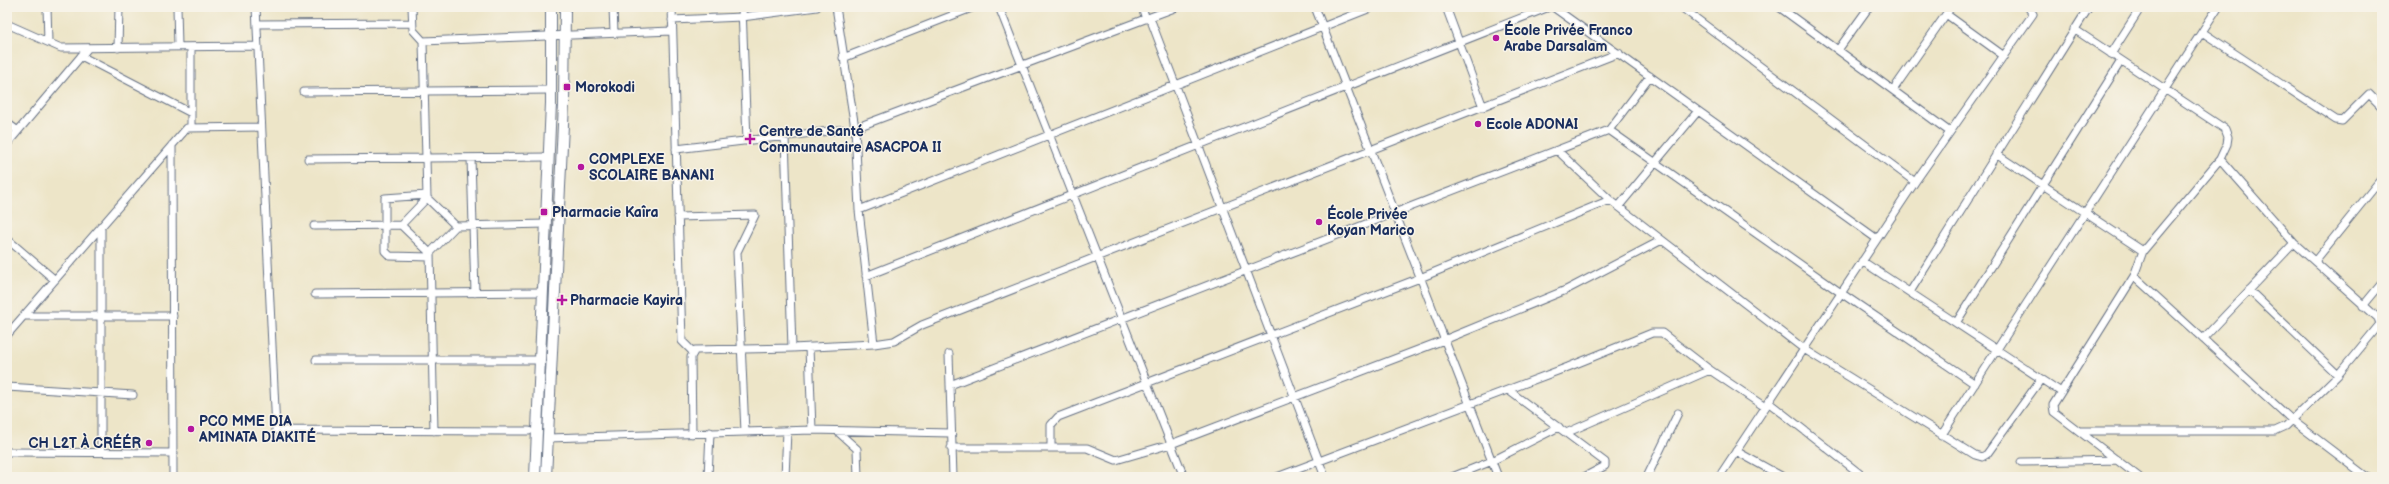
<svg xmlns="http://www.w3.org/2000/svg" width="2389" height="484" font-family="'Balsamiq Sans',sans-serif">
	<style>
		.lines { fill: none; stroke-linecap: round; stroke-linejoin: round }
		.street-casing { stroke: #646f83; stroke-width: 9 }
		.secondary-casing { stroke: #646f83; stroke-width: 12 }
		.street { stroke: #fff; stroke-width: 7 }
		.secondary { stroke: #fff; stroke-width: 10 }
		.poi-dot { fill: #b5179e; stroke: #f7f3e8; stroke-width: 1.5 }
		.labels { text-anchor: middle; stroke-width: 3; stroke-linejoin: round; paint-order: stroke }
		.poi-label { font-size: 14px; font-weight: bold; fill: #1b2f5e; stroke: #f7f3e8; text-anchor: start }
	</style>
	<rect width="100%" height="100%" fill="#f7f3e8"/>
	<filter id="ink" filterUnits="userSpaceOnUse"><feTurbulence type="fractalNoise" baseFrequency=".025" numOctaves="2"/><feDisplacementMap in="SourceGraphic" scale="8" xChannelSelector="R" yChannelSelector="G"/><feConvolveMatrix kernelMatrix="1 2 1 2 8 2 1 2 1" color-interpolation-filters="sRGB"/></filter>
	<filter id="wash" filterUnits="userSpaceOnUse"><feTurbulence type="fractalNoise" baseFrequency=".012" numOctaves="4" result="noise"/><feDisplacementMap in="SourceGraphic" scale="16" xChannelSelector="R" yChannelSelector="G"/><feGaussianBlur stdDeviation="0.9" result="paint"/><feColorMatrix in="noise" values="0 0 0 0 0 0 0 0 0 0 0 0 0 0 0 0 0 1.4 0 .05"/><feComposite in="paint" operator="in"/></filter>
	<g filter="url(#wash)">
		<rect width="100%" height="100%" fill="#ede5c8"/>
	</g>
	<g filter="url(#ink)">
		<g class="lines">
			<g class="street-casing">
				<path id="street" d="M47,7L48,42
					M177,7L178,47
					M256,7L276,430L529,431
					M412,7L413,30L423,41L672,31
					M613,7L614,33
					M672,7L682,341L693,352
					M742,7L747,141
					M836,7L855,128L859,210L874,344L894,341L922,325L1619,53
					M999,7L1184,477
					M1142,7L1146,19
					M1315,7L1498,477
					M1446,7L1483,107
					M1553,7L1877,239
					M1681,7L1915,182
					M1779,7L1950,132
					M1946,14L2004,56
					M1150,18L1325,477
					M672,20L742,17L817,7
					M7,24L61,48L258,46
					M257,24L412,23
					M2074,29L2225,129L2228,137L2227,144L2220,159L2143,251L2134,276L2053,405L2054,412L2139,477
					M2202,32L2336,120L2342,121L2369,94L2382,107
					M423,41L427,198L456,226L430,253L401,225L427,198
					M191,47V128
					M118,48L119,7
					M1838,50L1869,7
					M2111,54L2141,7
					M81,56L191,113
					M843,58L974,7
					M1893,90L1951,7
					M304,92L551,90
					M7,123L18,131
					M1609,130L1841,293L1975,384
					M785,137L792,348
					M7,144L88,48
					M172,145L173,477
					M676,149L855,128L1177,7
					M1558,151L1610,200L1662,240
					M1996,154L2143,251
					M471,158L475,293
					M308,159L549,157
					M427,195L385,198V251L390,256L430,257
					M1619,206L1698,111
					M859,210L1373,7
					M678,217L755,215L737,252L745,432
					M314,226L401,225
					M456,226L546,224
					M7,239L55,280
					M430,253L434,431
					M1862,261L2061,392
					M2315,261L2382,178
					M866,276L1549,7
					M2134,276L2292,420L2367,477
					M2249,290L2338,375
					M1910,292L2089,7
					M315,294L543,292
					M2363,306L2382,283
					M24,316H173
					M1956,323L2121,61
					M7,335L187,128L261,127
					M2203,339L2294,243
					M809,347L812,430
					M949,354L953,477
					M316,360H540
					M950,385L1609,130L1650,76
					M7,387L133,395
					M1508,390L1605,462V466L1584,477
					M1768,402L1864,477
					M837,431L857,449L858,477
					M2081,431H2275L2286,426L2338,375L2380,324L2378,318L2294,243L2220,159
					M1566,433L1710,370
					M692,434L691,357L695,350L792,348L874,344
					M1941,436L2218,7
					M548,438L812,430L951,433
					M951,448H1087L1116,460L1171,444L1444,340L1566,290L1662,240L1804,349L1975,455L1982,457L1987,454L2041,379
					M1051,448V425L1058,417L1420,278L1610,200
					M1736,451L1783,477
					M7,452L174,453
					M101,452V226
					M2021,462L2118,460
					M708,477L710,432
					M785,477L787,431
					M1277,477L1568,367L1652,333H1662L1710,370L1765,407
					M1452,477L1492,461L1559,427
					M1647,477L1678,413
					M1719,477L1915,182L2033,14L2028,7"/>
			</g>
			<g class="secondary-casing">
				<path id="secondary" d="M535,477L551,103V7
					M546,477L564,104L565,7"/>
			</g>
			<use href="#street" class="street"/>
			<use href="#secondary" class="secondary"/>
		</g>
	</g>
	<g class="poi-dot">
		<circle cx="1496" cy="38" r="4"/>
		<rect x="563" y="83" width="8" height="8" rx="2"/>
		<circle cx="1478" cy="124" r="4"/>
		<path d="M748 133h4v4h4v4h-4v4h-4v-4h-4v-4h4z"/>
		<circle cx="581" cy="167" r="4"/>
		<rect x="540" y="208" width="8" height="8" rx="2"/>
		<circle cx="1319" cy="222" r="4"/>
		<path d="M560 294h4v4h4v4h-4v4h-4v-4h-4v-4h4z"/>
		<circle cx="191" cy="429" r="4"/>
		<circle cx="149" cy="443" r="4"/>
	</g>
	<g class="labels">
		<g class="poi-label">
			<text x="1504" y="35">École Privée Franco<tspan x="1504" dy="16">Arabe Darsalam</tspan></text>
			<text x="575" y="92">Morokodi</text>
			<text x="1486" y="129">Ecole ADONAI</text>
			<text x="759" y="136">Centre de Santé<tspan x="759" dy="16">Communautaire ASACPOA II</tspan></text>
			<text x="589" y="164">COMPLEXE<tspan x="589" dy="16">SCOLAIRE BANANI</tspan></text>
			<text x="552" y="217">Pharmacie Kaîra</text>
			<text x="1327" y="219">École Privée<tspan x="1327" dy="16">Koyan Marico</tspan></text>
			<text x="570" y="305">Pharmacie Kayira</text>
			<text x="199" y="426">PCO MME DIA<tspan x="199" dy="16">AMINATA DIAKITÉ</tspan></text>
			<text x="141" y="448" text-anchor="end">CH L2T À CRÉÉR</text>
		</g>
	</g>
	<rect width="2389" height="484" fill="none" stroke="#f7f3e8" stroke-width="24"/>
</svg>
